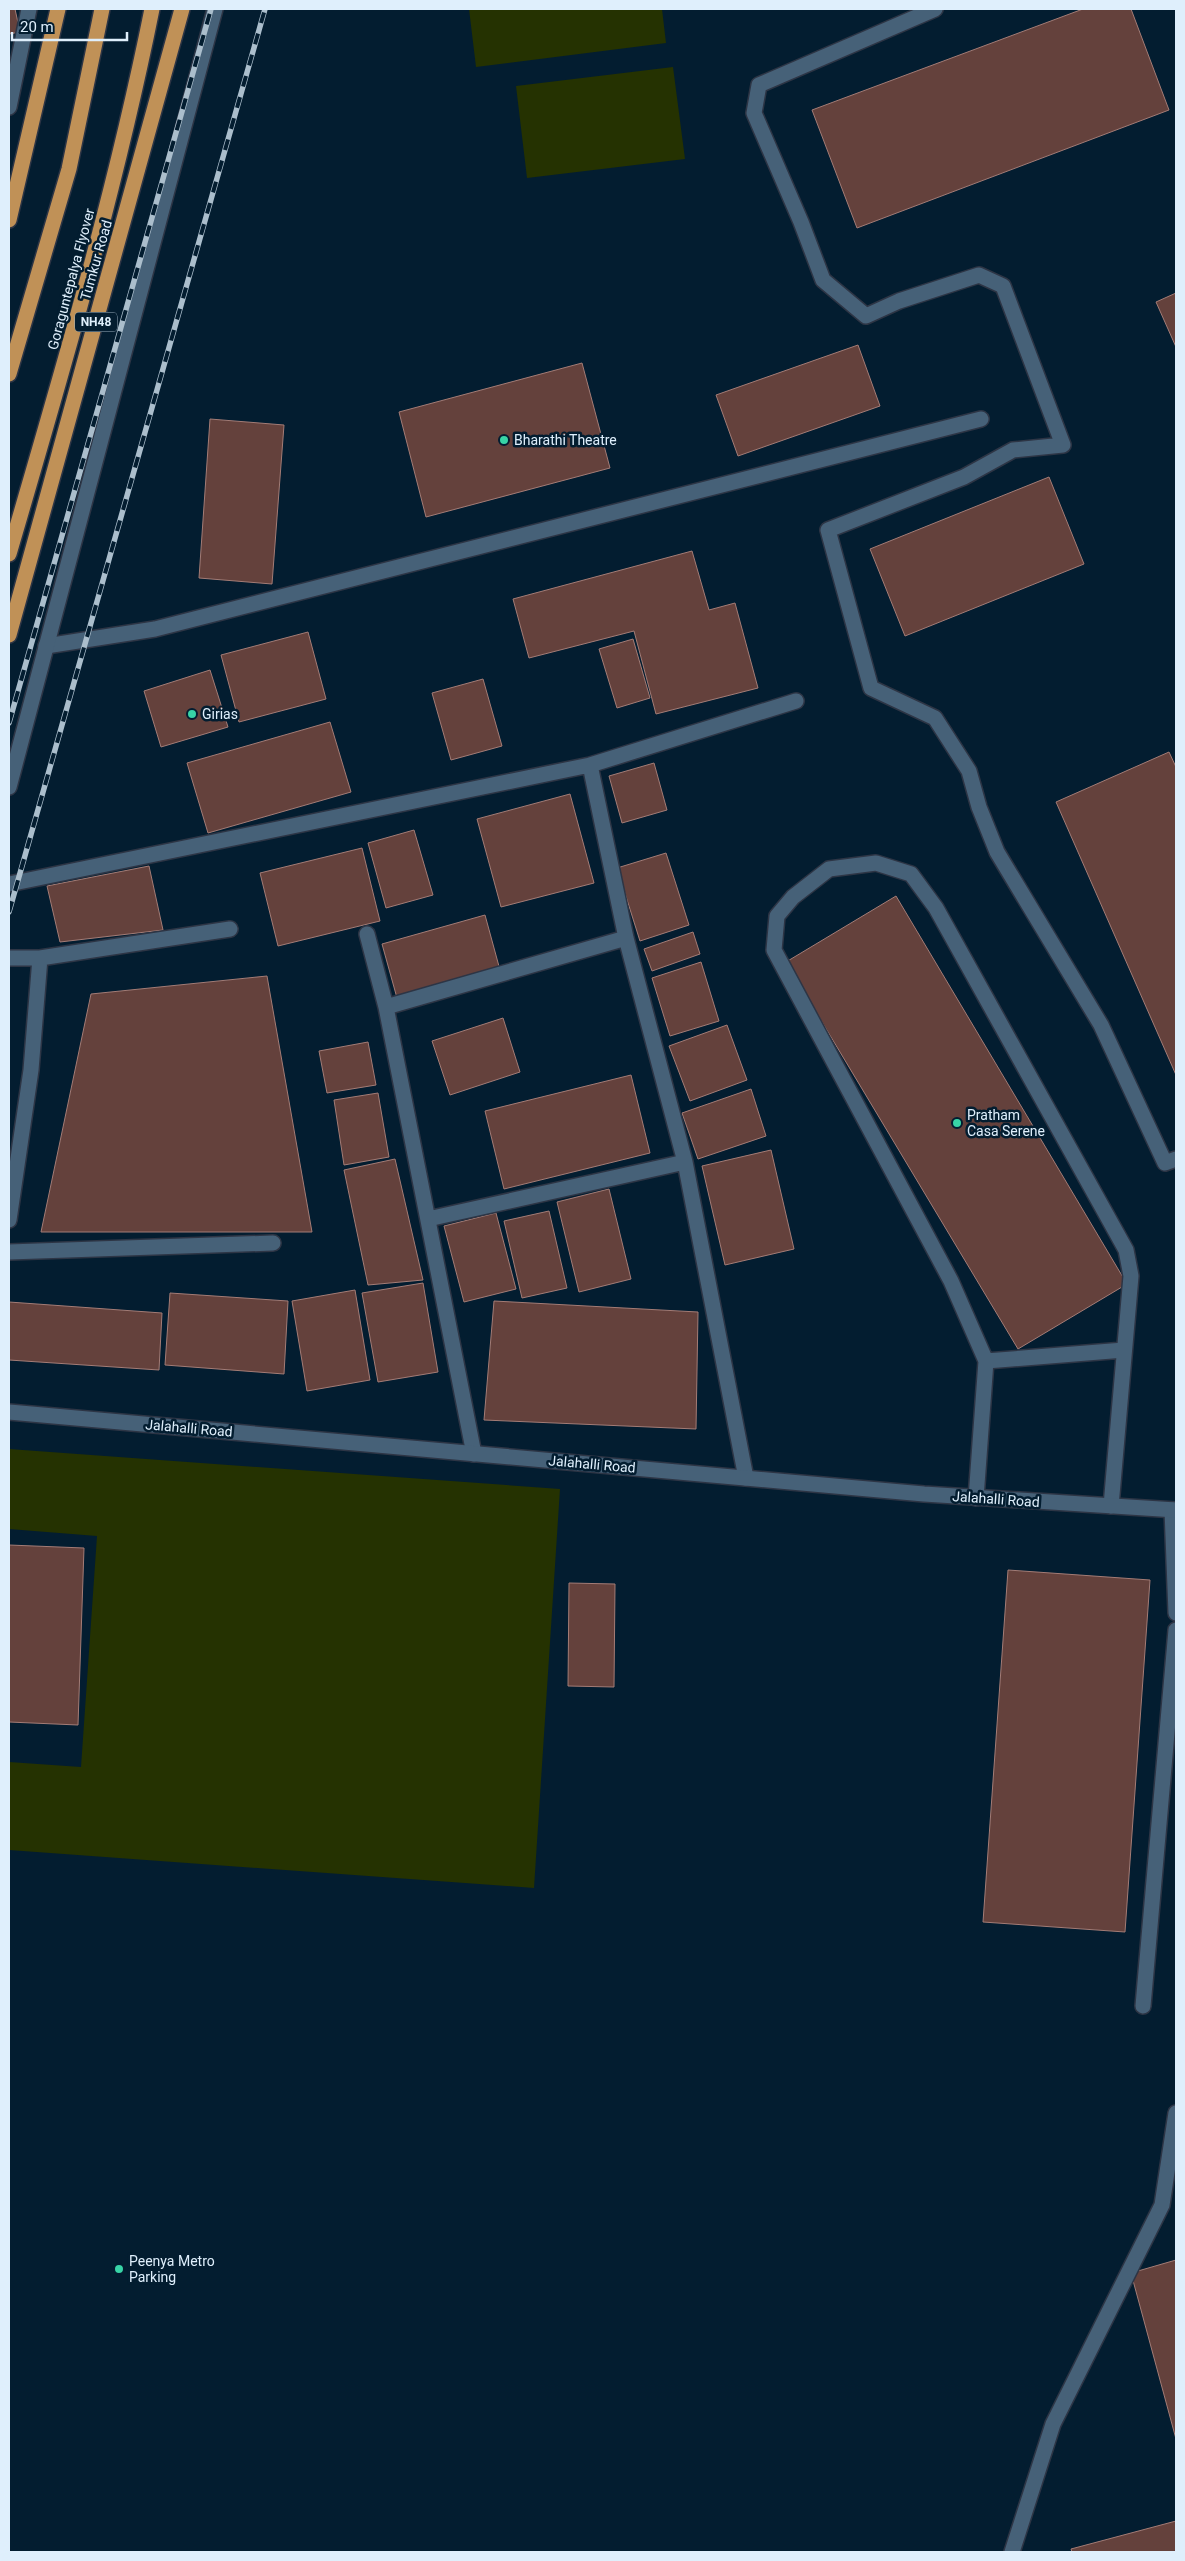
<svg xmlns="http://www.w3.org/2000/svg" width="1185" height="2561" font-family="Roboto,sans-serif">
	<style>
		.green { fill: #253201 }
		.building { fill: #64413c; stroke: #a37c76 }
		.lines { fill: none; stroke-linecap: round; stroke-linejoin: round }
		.lane-casing { stroke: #2d3545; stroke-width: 18 }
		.street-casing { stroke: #2d3545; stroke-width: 18 }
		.secondary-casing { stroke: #2d3545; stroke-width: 18 }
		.highway-casing { stroke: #2d3545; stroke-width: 18 }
		.lane { stroke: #466178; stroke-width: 15 }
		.street { stroke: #466178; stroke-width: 15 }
		.secondary { stroke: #466178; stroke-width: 15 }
		.highway { stroke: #c09157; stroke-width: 15 }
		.rail-casing { stroke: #abbecc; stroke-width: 5.5 }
		.rail { stroke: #031d30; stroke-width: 4; stroke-dasharray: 11; stroke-linecap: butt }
		.poi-dot { fill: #38d4a6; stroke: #031d30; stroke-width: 2 }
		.labels { text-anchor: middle; stroke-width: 5; stroke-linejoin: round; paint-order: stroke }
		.shield { fill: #031d30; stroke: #9db0bf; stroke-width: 1 }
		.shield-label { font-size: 12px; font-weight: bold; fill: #dfeffc }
		.street-label { font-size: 14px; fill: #dfeffc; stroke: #031d30 }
		.poi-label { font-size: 14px; fill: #dfeffc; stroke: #031d30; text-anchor: start }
	</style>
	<rect width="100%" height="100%" fill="#031d30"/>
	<path class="green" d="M469,9H662L666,43L476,67Z
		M673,67L685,159L527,178L516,86Z
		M9,1449L560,1489L534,1888L9,1850V1762L81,1767L97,1536L9,1529Z"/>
	<path class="building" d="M9,9H15L20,32L9,34Z
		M1083,9H1131L1169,110L857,228L812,110Z
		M1176,293V347L1156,302Z
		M858,345L880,406L738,456L716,395Z
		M582,363L610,468L426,517L399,412Z
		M210,419L284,425L272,584L199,578Z
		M1049,477L1084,564L905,636L870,549Z
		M692,551L709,610L735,603L758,688L656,714L634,631L529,658L513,599Z
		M308,632L326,699L239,722L221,655Z
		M633,639L650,698L617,708L599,649Z
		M210,670L228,727L161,747L144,691Z
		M483,679L502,746L451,760L432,693Z
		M330,722L351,792L208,833L187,763Z
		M1169,752L1176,767V1075L1056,802Z
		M654,763L667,810L622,823L609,776Z
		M570,794L594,883L501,907L477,819Z
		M414,830L433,895L386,908L368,843Z
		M362,848L380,921L278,946L260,873Z
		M666,853L689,925L640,941L617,868Z
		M149,866L163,930L60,942L47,886Z
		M896,896L1127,1284L1018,1349L786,962Z
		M485,915L500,970L397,998L382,944Z
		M693,932L700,954L652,971L644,949Z
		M701,962L719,1021L670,1036L652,978Z
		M267,976L312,1232H41L91,994Z
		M503,1018L520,1072L450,1095L432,1041Z
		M727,1025L747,1080L690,1101L669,1046Z
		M368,1042L376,1085L327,1093L319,1051Z
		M631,1075L650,1153L504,1189L485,1111Z
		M751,1089L766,1136L698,1159L682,1113Z
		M378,1093L389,1157L344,1165L334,1100Z
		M771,1150L794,1249L725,1265L702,1166Z
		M395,1159L423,1280L368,1285L344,1170Z
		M609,1189L631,1279L579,1292L557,1202Z
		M549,1211L567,1288L522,1298L504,1221Z
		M496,1213L516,1289L464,1302L444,1226Z
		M423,1283L438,1372L378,1382L362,1293Z
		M355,1290L370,1380L307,1391L292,1301Z
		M170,1293L288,1301L284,1374L165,1365Z
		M494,1301L698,1312L696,1429L484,1420Z
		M9,1302L162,1313L159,1370L9,1360Z
		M9,1545L84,1548L78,1725L9,1722Z
		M1008,1570L1150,1580L1125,1932L983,1922Z
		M569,1583L615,1584L614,1687L568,1686Z
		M1176,2260V2439L1131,2273Z
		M1176,2521V2552H1072L1071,2549Z"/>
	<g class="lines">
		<g class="lane-casing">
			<path id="lane" d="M9,958H40
				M9,1220L31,1070L40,958L230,929
				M9,1252L273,1243
				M1172,1510L1176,1613
				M1143,2006L1176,1630"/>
		</g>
		<g class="street-casing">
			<path id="street" d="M935,9L759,85L754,113L801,222L823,280L866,316L899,301L979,275L1003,286L1063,445L1013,450L964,477L828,530L871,688L935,718L969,771L979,807L997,852L1101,1025L1165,1163L1176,1159
				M46,646L155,629L981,419
				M590,765L796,701
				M9,884L590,765L626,938L685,1162L746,1478
				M367,934L386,1007
				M428,1219L685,1162
				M986,1361L1124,1350
				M474,1454L386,1007L626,938
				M976,1498L986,1361L951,1281L774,950L777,916L793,897L829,869L876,863L911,874L936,908L1126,1250L1131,1276L1111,1506
				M1012,2552L1053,2424L1162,2205L1176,2113"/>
		</g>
		<g class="secondary-casing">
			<path id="secondary" d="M9,107L29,9
				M9,787L215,9
				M9,1412L924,1494L1176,1510"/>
		</g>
		<g class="highway-casing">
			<path id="highway" d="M9,220L58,9
				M9,374L69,169L102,9
				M9,554C62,373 115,193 152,9
				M9,635L182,9"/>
		</g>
		<use href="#lane" class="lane"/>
		<use href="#street" class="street"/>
		<use href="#secondary" class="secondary"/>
		<use href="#highway" class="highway"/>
		<g class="rail-casing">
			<path id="rail" d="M9,723L211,9
				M9,912L265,9"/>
		</g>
		<use href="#rail" class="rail"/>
	</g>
	<g class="poi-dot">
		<circle cx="504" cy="440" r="5"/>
		<circle cx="192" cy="714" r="5"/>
		<circle cx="957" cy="1123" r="5"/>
		<circle cx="119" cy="2269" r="5"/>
	</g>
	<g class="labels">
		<rect class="shield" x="75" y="312.5" width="42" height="19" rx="4"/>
		<g class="shield-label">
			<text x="96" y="326">NH48</text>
		</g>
		<g class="street-label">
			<text transform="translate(96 260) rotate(-74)" y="5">Tumkur Road</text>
			<text transform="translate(71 279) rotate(-75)" y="5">Goraguntepalya Flyover</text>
			<text transform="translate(189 1428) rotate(5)" y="5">Jalahalli Road</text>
			<text transform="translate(592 1464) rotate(5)" y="5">Jalahalli Road</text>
			<text transform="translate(996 1499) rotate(4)" y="5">Jalahalli Road</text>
		</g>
		<g class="poi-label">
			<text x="514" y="445">Bharathi Theatre</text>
			<text x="202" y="719">Girias</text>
			<text x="967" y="1120">Pratham<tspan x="967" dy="16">Casa Serene</tspan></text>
			<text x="129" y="2266">Peenya Metro<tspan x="129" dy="16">Parking</tspan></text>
		</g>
	</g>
	<rect width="1185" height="2561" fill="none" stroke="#dfeffc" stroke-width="20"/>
	<path d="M12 32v8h115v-8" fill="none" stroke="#dfeffc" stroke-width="2.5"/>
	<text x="20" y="32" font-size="15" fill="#dfeffc" stroke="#031d30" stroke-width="4" paint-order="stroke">20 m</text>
</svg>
